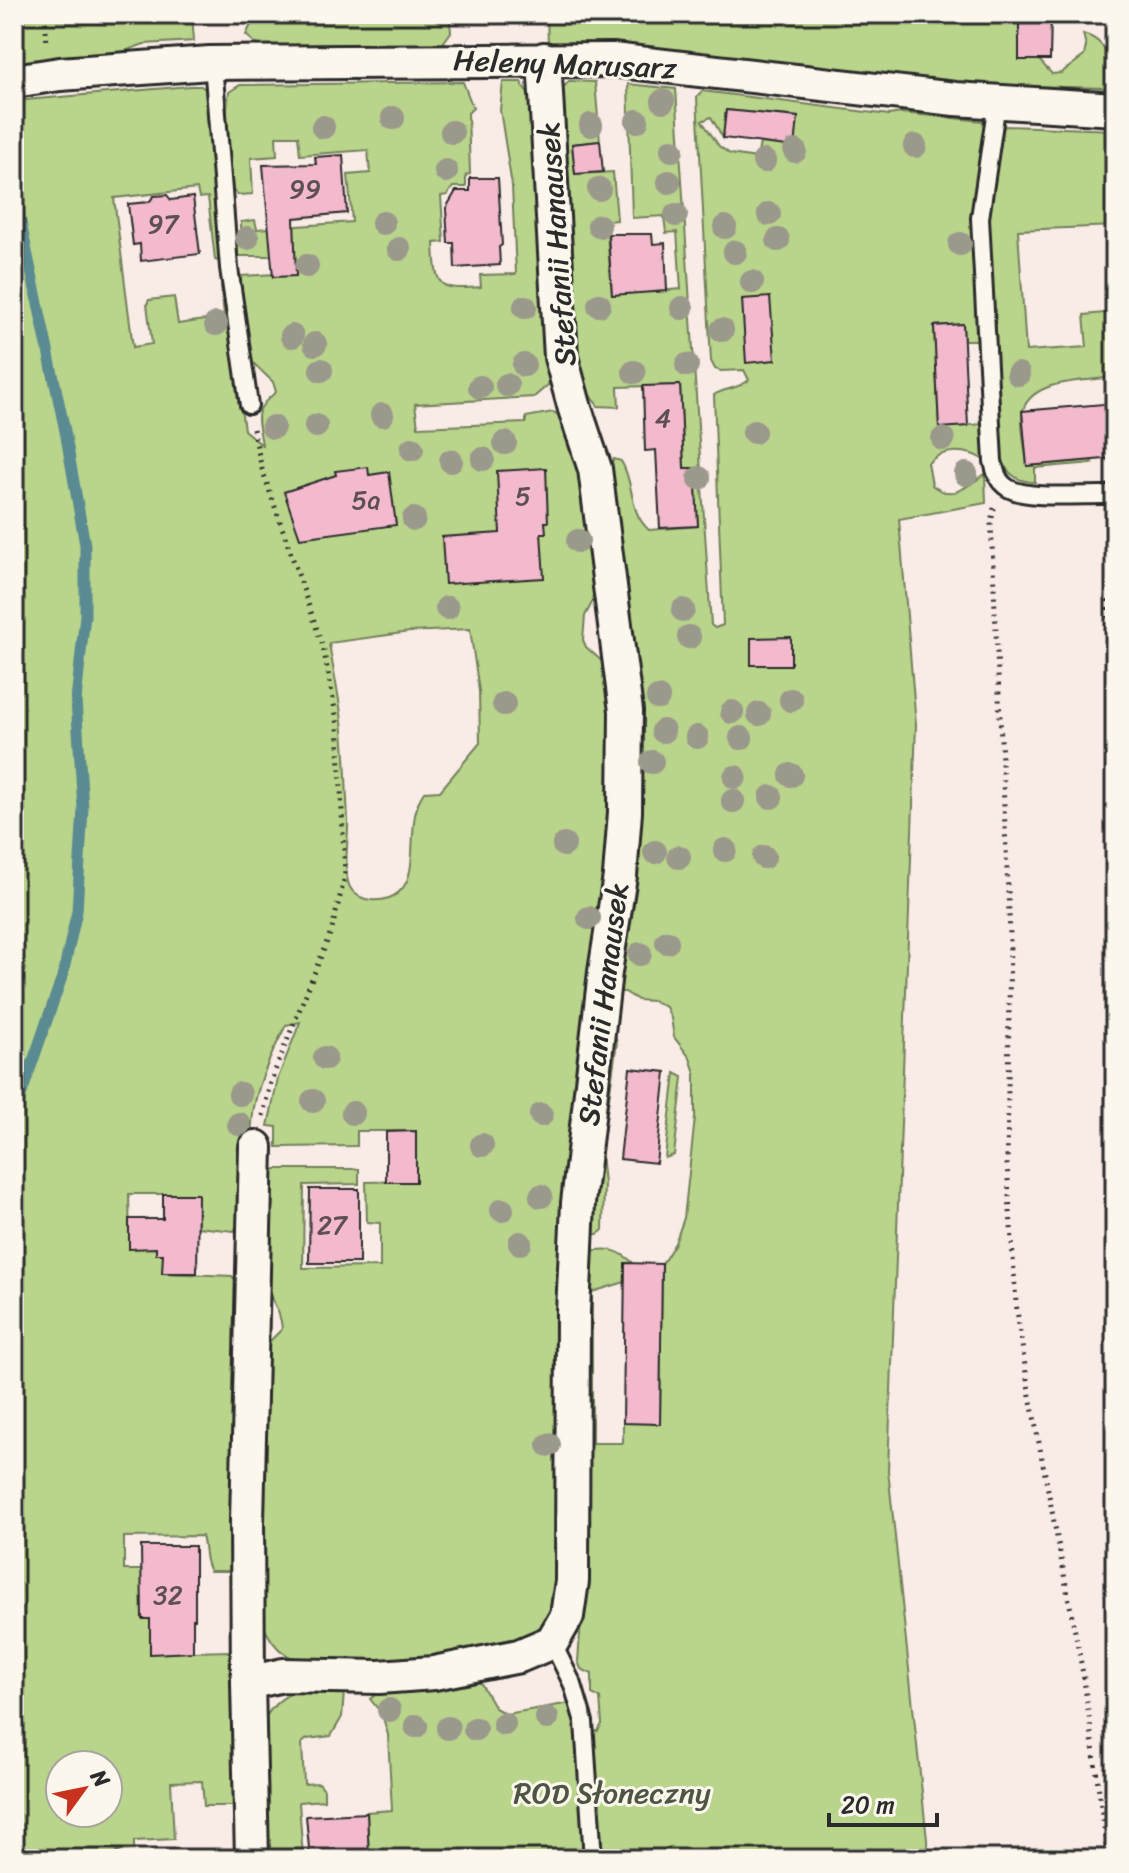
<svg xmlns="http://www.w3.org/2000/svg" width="1129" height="1873" font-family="Sriracha,sans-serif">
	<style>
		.green { fill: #b9d48b; stroke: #72805b; stroke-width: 2; fill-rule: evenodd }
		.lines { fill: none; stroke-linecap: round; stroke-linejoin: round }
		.stream { stroke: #5a8a92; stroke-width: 11 }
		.building { fill: #f3bace; stroke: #2b2b2b; stroke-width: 2 }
		.lane-casing { stroke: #2b2b2b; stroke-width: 22 }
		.street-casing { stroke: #2b2b2b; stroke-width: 38 }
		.path { stroke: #2b2b2b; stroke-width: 5; stroke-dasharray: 2 6; stroke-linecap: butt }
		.lane { stroke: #fbf7ec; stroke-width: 16 }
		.street { stroke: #fbf7ec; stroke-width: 32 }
		.tree { fill: #9b988c }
		.labels { text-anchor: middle; stroke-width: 6; stroke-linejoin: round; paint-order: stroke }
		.number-label { font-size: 26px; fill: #5d4f54 }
		.street-label { font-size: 30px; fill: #2b2b2b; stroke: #fbf7ec }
		.park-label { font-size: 30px; fill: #4e5543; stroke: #fbf7ec }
	</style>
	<rect width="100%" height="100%" fill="#f9ebe6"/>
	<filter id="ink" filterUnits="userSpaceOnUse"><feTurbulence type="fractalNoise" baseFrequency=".0125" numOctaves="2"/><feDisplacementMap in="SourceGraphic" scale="16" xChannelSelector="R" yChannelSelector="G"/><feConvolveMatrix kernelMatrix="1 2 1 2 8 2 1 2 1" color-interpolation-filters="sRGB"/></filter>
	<g filter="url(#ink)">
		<path class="green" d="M25,14H192L194,41L144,44L114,55L14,64V24H25Z
			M256,14H449L451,32L441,46L261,48L246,35Z
			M520,14H1019V59L1039,60L1052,74L1061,73L1084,56L1086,46L1083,34C1110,41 1111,65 1108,88L950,84L804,64L671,51L548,44L547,15Z
			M569,81L595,82L600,141L572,144L575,174L613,172L617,220L606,221L612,295L681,289L677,232L666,233L664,216L632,218L628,84L676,89L711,625L715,628L723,625L714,395C724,388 739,389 749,380L744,370L721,371L715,369L711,361L697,97L702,91L889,115L901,113L983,121L987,134L975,213L973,251L978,340H964L963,324L934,326L939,428L982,424L984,460C967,449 943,448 928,463L932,485C952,502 967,486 985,474L986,503L899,519L916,725L888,1470L929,1859H369L367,1812L392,1810L388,1735L382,1714L370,1699L383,1689L479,1680L495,1708L506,1714L571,1703L578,1732L598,1731L602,1724L600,1698L592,1694V1674L581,1669L578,1661L585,1568L587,1252C607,1247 619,1249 633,1263L625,1264V1282L592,1292V1443H623V1423H660L662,1264L675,1243L684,1218L695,1118V1073L690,1058L674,1037L671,1018L666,1007L653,1001L638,1000L625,992H616L610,465L614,459L621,461C635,483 628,512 649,530L698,526L695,468H684L680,385L618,387L619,407L598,406L574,374L561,90ZM726,110L797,117L795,147L760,143L757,158L730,154L719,146L702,121L711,117L723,138Z
			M463,82L473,108L468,113L470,174L466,175V187H453L447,195L441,196L444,242L434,243C436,286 436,291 481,287L480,275L516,274L512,186L500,110L503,82H521L533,102L550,374L548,385L534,397L415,404L418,427L526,423V417L553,412L560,415L582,466L597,569L594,599L585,616L583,640L586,647L605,664L618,749L561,1594C555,1606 549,1623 540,1632C517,1656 317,1673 287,1655C274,1648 268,1634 261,1622V1437L268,1343L282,1329C281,1312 273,1303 266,1287L271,1173L276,1169H359V1184L304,1185L303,1268L380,1267V1223L367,1222L366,1182L416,1181L415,1131H357V1146L277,1147V1127L268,1126L278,1078L300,1022L286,1025C273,1051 260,1077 254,1107C247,1147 256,1195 234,1231L198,1227V1194H129L130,1248H156V1254H163V1273L232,1276L239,1284V1575L230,1576L229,1571H210C203,1561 206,1548 202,1536L124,1537V1570H142V1619H150L151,1653L231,1651L234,1806H204L202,1781L171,1782L174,1839L134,1841V1850L117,1851V1859H14V101L190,86H201L205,89L220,256L218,261L215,260L208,197L199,198L197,189L114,198L133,347L152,344L147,304L149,300L174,297L178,324L224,317L221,285L225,291L244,430L262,445C258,417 251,412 276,392L273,382L251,361L240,276L295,273V256H238L237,233L241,230V222L255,220L257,229L352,222L348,175L370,173L368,150L300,155L298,136H276L277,156L251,158L253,194L239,195L231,189L226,117L229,92L240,85ZM470,629L479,691L480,743L440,791L424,792C404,820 421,869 401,890C389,904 357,905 349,885C343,870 349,837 348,819C346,787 346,753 342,721C339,695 333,669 329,643L410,632ZM60,1765H108V1813H60Z
			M1004,126L1115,130V226L1018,230L1026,351L1087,347L1084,315L1115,312V345L1110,346L1111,371L1107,378C1081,381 1033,380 1023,410C1019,421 1026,452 1027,466L1090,460L1093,463L1035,468V482C1017,482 1008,474 1000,458L988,214Z
			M614,1031L617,1042L601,1154L604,1183L603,1230L598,1234H591L589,1211Z
			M675,1073L683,1077L674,1155L665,1158Z
			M308,1687L344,1692L342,1717L331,1736L307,1739L302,1743L304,1784L319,1783L324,1789V1800L299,1802L303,1859H267L262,1724C272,1703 286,1693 308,1687Z"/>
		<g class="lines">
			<path class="stream" d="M14,190L65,431L85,545V615L76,700L83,808L77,911L63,974L14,1116"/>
		</g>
		<path class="building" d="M1019,14H1051L1050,60H1019Z
			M726,110L798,117L795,147L723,138Z
			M600,141L603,172L575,174L572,144Z
			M343,155L347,213L294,218L296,276L273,277L263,165L316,164L315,157Z
			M470,178H498L502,245L499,247L500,265L455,268L454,243H448L446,208L456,191H470Z
			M167,195L171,200L193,197L200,254L141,261L140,244L133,245L128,204L149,202L154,196Z
			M608,234H652L653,244L665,243L667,291L612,295Z
			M770,297L775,360L746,363L742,299Z
			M963,324L968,426L939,428L934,326Z
			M680,385L684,468H695L698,526L660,528L656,450L645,451L643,386Z
			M1115,403V458L1027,466L1022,411Z
			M368,467L369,475L389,472L396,525L300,538L284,492L336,475L335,471Z
			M546,468L548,522H545L546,533H541L544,578L445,584L442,537L500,533L497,471Z
			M791,637V665H751V638Z
			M630,1068L666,1072L656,1163L620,1159Z
			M416,1131V1182H386V1132Z
			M310,1189H359V1263H309Z
			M163,1194H198L197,1273H162L163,1254H156V1248L129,1249V1219H163Z
			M625,1263L662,1264L660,1424L623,1423Z
			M141,1546H195V1619H193V1652L150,1654V1619H142Z
			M367,1813L369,1859H310L306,1816Z"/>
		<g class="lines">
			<g class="lane-casing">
				<path id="lane" d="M213,63L229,268L249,405
					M997,102L980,218L993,461C995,470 997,479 1004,485C1020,501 1083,494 1107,495
					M552,1642L573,1685L584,1722L593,1859"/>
			</g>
			<g class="street-casing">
				<path id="street" d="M14,81L60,74L210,63L612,60L955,99L1115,109
					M256,1147L247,1521L248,1683L283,1675L379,1677L434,1673L519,1656L552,1642L567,1616L572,1581L573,1312L578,1203L605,972L620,876L625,812L626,711L595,469L575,409L561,357L544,59
					M248,1683L252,1859"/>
			</g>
			<path class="path" d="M45,14L47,45
				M253,429L262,469L323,647L338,725L345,876L332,929L270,1083L263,1116
				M994,508L991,522L1010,935L1007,1165L1016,1303L1027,1380L1084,1679L1108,1859
				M1108,600L1107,657L1115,807"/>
			<use href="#lane" class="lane"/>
			<use href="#street" class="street"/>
		</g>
		<g class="tree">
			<circle cx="663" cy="101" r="12"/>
			<circle cx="393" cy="118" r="12"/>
			<circle cx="637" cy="121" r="12"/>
			<circle cx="591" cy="125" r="12"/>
			<circle cx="323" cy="127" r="12"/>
			<circle cx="452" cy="132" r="12"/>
			<circle cx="915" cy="146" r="12"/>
			<circle cx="672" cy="150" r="12"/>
			<circle cx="795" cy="151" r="12"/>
			<circle cx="764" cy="161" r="12"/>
			<circle cx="446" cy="171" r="12"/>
			<circle cx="669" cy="182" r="12"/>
			<circle cx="599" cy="189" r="12"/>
			<circle cx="769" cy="214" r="12"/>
			<circle cx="676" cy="215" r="12"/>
			<circle cx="383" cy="223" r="12"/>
			<circle cx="599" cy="226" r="12"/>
			<circle cx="725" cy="227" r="12"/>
			<circle cx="247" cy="238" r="12"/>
			<circle cx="778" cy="240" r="12"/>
			<circle cx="960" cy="244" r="12"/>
			<circle cx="399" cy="249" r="12"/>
			<circle cx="735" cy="252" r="12"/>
			<circle cx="307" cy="266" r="12"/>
			<circle cx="752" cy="282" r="12"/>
			<circle cx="599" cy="305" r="12"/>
			<circle cx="525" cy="307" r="12"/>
			<circle cx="682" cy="308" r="12"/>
			<circle cx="216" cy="324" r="12"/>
			<circle cx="722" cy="330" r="12"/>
			<circle cx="292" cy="336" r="12"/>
			<circle cx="315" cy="344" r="12"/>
			<circle cx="524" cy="365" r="12"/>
			<circle cx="687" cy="365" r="12"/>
			<circle cx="321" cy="370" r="12"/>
			<circle cx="634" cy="372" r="12"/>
			<circle cx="1018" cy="374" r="12"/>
			<circle cx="507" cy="385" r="12"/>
			<circle cx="480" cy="387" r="12"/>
			<circle cx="382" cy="415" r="12"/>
			<circle cx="316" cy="426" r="12"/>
			<circle cx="273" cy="427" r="12"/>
			<circle cx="754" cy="432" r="12"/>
			<circle cx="943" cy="439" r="12"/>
			<circle cx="505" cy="443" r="12"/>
			<circle cx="412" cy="449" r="12"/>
			<circle cx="483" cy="459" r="12"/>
			<circle cx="451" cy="461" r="12"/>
			<circle cx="966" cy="474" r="12"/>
			<circle cx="699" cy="478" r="12"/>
			<circle cx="414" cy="519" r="12"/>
			<circle cx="578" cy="541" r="12"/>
			<circle cx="447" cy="608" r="12"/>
			<circle cx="683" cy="610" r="12"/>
			<circle cx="689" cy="637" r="12"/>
			<circle cx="658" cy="698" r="12"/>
			<circle cx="791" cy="700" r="12"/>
			<circle cx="504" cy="704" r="12"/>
			<circle cx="732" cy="712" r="12"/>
			<circle cx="759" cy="714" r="12"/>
			<circle cx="663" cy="731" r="12"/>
			<circle cx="697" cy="737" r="12"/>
			<circle cx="741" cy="738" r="12"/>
			<circle cx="652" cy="762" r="12"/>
			<circle cx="791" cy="775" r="12"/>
			<circle cx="735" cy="777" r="12"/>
			<circle cx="771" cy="797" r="12"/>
			<circle cx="733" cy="801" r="12"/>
			<circle cx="564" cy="845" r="12"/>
			<circle cx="725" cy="850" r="12"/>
			<circle cx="655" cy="852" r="12"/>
			<circle cx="679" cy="857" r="12"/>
			<circle cx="764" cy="857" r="12"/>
			<circle cx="589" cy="918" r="12"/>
			<circle cx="667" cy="942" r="12"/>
			<circle cx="640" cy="954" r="12"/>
			<circle cx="325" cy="1058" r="12"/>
			<circle cx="240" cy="1094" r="12"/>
			<circle cx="313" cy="1101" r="12"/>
			<circle cx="353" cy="1113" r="12"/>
			<circle cx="541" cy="1115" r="12"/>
			<circle cx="239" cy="1124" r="12"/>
			<circle cx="482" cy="1145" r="12"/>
			<circle cx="541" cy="1196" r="12"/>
			<circle cx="502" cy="1210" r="12"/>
			<circle cx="520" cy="1243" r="12"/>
			<circle cx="549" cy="1445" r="12"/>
			<circle cx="389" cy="1710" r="12"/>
			<circle cx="547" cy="1718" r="12"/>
			<circle cx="504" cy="1724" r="12"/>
			<circle cx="416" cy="1726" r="12"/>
			<circle cx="448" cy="1728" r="12"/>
			<circle cx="475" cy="1729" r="12"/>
		</g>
	</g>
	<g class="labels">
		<g class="number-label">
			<text x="305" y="198">99</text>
			<text x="163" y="233">97</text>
			<text x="663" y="427">4</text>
			<text x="523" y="505">5</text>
			<text x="366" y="509">5a</text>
			<text x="332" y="1234">27</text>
			<text x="168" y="1604">32</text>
		</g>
		<g class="street-label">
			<text transform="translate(565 64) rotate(2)" y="10">Heleny Marusarz</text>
			<text transform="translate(557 244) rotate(-94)" y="10">Stefanii Hanausek</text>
			<text transform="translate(603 1004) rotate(-83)" y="10">Stefanii Hanausek</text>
		</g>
		<g class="park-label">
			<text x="612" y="1803">ROD Słoneczny</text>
		</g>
	</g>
	<rect width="1129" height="1873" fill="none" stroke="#fbf7ec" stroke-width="48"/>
	<rect x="24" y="24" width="1081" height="1825" fill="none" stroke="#2b2b2b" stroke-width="3" filter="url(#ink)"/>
	<g transform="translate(84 1789) rotate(57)"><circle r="38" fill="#fbf7ec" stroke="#a8a59f" stroke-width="2"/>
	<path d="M0-6L14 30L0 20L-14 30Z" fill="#c8321e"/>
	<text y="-12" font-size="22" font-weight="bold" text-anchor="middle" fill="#2b2b2b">N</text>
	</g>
	<path d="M829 1813v12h108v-12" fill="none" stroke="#2b2b2b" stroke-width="4"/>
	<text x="841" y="1813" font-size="24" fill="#2b2b2b" stroke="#fbf7ec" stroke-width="6" paint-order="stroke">20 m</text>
</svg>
